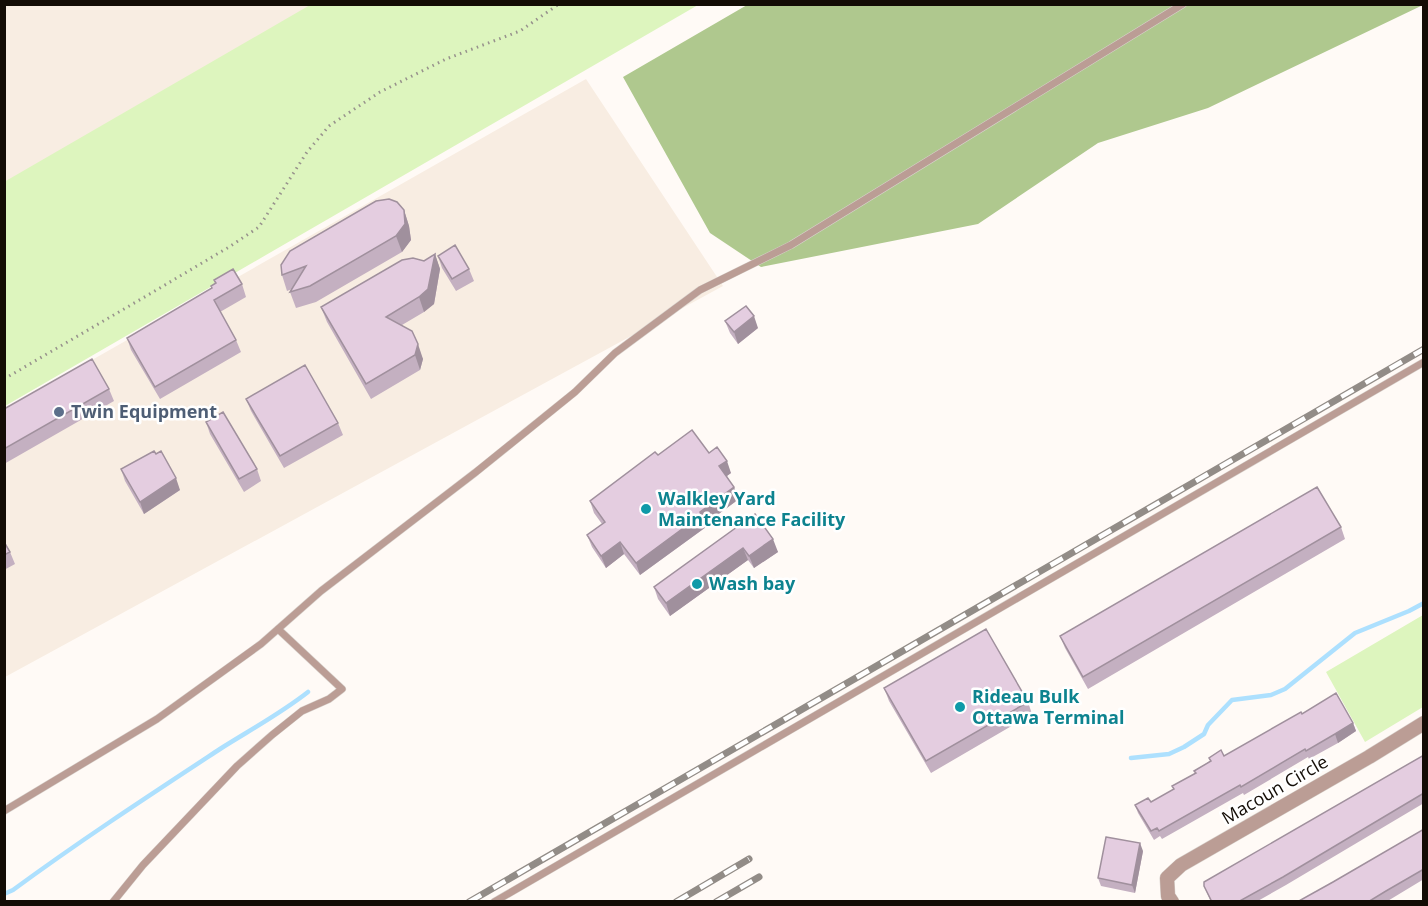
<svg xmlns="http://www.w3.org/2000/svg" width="1428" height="906" font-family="'Open Sans',sans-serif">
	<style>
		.built { fill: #f8ede2 }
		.green { fill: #ddf5be }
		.forest { fill: #afc88e }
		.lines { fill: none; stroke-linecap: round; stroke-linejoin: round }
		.stream { stroke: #ade0fe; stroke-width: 4.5 }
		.service-casing { stroke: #d9d4cf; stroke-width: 8 }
		.minor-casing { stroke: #d9d4cf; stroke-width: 15 }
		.path { stroke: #97928c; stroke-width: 3; stroke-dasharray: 1.5 4.5; stroke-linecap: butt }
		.service { stroke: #bb9d95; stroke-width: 7 }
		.minor { stroke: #bb9d95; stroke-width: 14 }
		.rail-casing { stroke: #928c87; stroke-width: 7 }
		.rail { stroke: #fff; stroke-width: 4.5; stroke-dasharray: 14; stroke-linecap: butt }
		.wall { fill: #c4b0c1 }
		.shaded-wall { fill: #a0909d }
		.building { fill: #e4cde0; stroke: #a0909d; stroke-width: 1.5 }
		.service-dot { fill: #5c6f8a; stroke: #fff; stroke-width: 2 }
		.culture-dot { fill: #0f9aa8; stroke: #fff; stroke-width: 2 }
		.labels { text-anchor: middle; stroke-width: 5; stroke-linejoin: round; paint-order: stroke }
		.service-label { font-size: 18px; font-weight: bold; fill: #4e5e75; stroke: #fff; text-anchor: start }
		.culture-label { font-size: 18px; font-weight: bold; fill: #0d838f; stroke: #fff; text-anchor: start }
		.street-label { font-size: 18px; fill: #130c05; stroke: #fff }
	</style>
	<rect width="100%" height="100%" fill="#fffaf6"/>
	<path class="built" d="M5,4L327,5L5,193Z
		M586,79L723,286L5,677L4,410Z"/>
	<path class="green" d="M310,5H698L5,406L4,182Z
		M1423,615V707L1365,742L1326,672Z"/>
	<path class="forest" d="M747,5H1423L1208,108L1098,143L978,224L761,267L710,233L623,77Z"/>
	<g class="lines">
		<path class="stream" d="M1131,758L1169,754L1184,747L1204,734L1208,725L1232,700L1271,695L1285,689L1355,633L1409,611L1424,603
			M4,894L13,890C81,840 150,795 220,749C250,730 280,714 308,692"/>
		<g class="service-casing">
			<path id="service" d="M4,811L157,719L261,644L321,591L476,472L575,392L615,353L700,290L791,245L1183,4
				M113,902L143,865L237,766L272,735L302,711L329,699L342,689L278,629
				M494,902L1424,362"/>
		</g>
		<g class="minor-casing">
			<path id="minor" d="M1172,902L1168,896L1167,878L1181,865L1369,757L1424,723"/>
		</g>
		<path class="path" d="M4,379L148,295L229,247L259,227L307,152L329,126L380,92L446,59L520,31L559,4"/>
		<use href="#service" class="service"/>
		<use href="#minor" class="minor"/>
		<g class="rail-casing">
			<path id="rail" d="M469,902L1424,349
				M676,902L749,859
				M716,902L759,877"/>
		</g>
		<use href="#rail" class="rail"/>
	</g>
	<path class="wall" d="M404,210L409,226L411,240L402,252L316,302L296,308L290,292L292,289L287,291L282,275Z
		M435,254L440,269L434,304L424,312L402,325L423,359L420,370L371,399L327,322L321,307L424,261Z
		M438,256L469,269L474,281L456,291L442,268Z
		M214,280L242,284L246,297L220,312L236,340L241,352L160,399L131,350L127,338L212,289L215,284Z
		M725,321L758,328L738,344L730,333Z
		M109,389L114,401L4,464V409Z
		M246,399L338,423L343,435L284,468L251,411Z
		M206,422L257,469L261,481L244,492L210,434Z
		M709,453L731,473L727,476L739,499L705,524L706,527L640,575L624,554L606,568L592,547L587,535L602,524L594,513L590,501L658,455Z
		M121,469L180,490L144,514L125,481Z
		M755,514L778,552L754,568L748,560L670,616L658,599L654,587Z
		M1341,527L1345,539L1088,689L1065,648L1060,636Z
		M5,542L10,552L15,564L4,570Z
		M884,688L1028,702L1032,714L931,773L889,701Z
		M1302,714L1353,723L1356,731L1338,743L1309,759L1308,757L1244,795L1243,793L1162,839L1160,836L1154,840L1138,813L1135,805L1151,802L1174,790L1172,786L1195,774L1194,771L1210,761L1209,758L1224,756Z
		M1424,755V803L1286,885L1256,902H1211L1204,886Z
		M1424,829V879L1386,902H1297L1333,882Z
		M1143,851L1135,893L1101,886L1098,878Z"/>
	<path class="shaded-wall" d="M404,210L409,226L411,240L402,252L396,236Z
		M435,254L440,269L434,304L424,312L419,297Z
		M754,316L758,328L738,344L734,332Z
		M418,344L423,359L420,370L415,355Z
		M727,461L731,473L724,478L719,466Z
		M176,478L180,490L144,514L140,502Z
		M734,487L739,499L705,524L706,527L640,575L636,563L700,512Z
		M773,539L778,552L754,568L749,556Z
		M620,542L624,554L606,568L601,556Z
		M743,548L748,560L670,616L666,603Z
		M1353,723L1356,731L1338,743L1335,734Z
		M1140,843L1143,851L1135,893L1132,885Z"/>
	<path class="building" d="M389,199L397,202L404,210L405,224L396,236L310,286L290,292L306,266L282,275L281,265L290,251L376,201Z
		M455,245L469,269L452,279L438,256Z
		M435,254L428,289L419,297L386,317L412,331L418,344L415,355L366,384L321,307L402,260L413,258L424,261Z
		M233,269L242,284L214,300L236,340L155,387L127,338L212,288L211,286L216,283L214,280Z
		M746,306L754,316L734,332L725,321Z
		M92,359L109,389L4,449V409Z
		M305,365L338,423L280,456L246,399Z
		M223,412L257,469L239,479L206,422Z
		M692,430L709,453L717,447L727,461L719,466L734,487L700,512L701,515L636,563L620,542L601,556L587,535L605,522L590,501L655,452L658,455Z
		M154,451L156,454L161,451L176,478L140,502L121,469Z
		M1317,487L1341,527L1083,677L1060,636Z
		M755,514L773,539L749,556L743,548L666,603L654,587Z
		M4,542L10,552L4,555Z
		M986,629L1028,702L926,761L884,688Z
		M1336,693L1353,723L1335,734L1306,751L1305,749L1241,787L1240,785L1159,831L1157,828L1151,831L1135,805L1148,798L1151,802L1174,789L1172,786L1196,773L1194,771L1211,761L1209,758L1221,750L1224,756L1301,712L1302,714Z
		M1424,755V793L1283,877L1238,902H1212L1204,886V882Z
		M1424,829V869L1386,891L1368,902H1297L1333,882Z
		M1106,837L1140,843L1132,885L1098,878Z"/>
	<circle class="service-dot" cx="59" cy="412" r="6"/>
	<g class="culture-dot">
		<circle cx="646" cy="509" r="6"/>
		<circle cx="697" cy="584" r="6"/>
		<circle cx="960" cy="707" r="6"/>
	</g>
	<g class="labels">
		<g class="service-label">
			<text x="71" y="418">Twin Equipment</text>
		</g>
		<g class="culture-label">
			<text x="658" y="505">Walkley Yard<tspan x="658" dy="21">Maintenance Facility</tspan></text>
			<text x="709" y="590">Wash bay</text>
			<text x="972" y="703">Rideau Bulk<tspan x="972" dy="21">Ottawa Terminal</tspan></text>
		</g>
		<g class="street-label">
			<text transform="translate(1275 790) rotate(-30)" y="6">Macoun Circle</text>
		</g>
	</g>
	<rect width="1428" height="906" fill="none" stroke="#130c05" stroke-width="12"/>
</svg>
